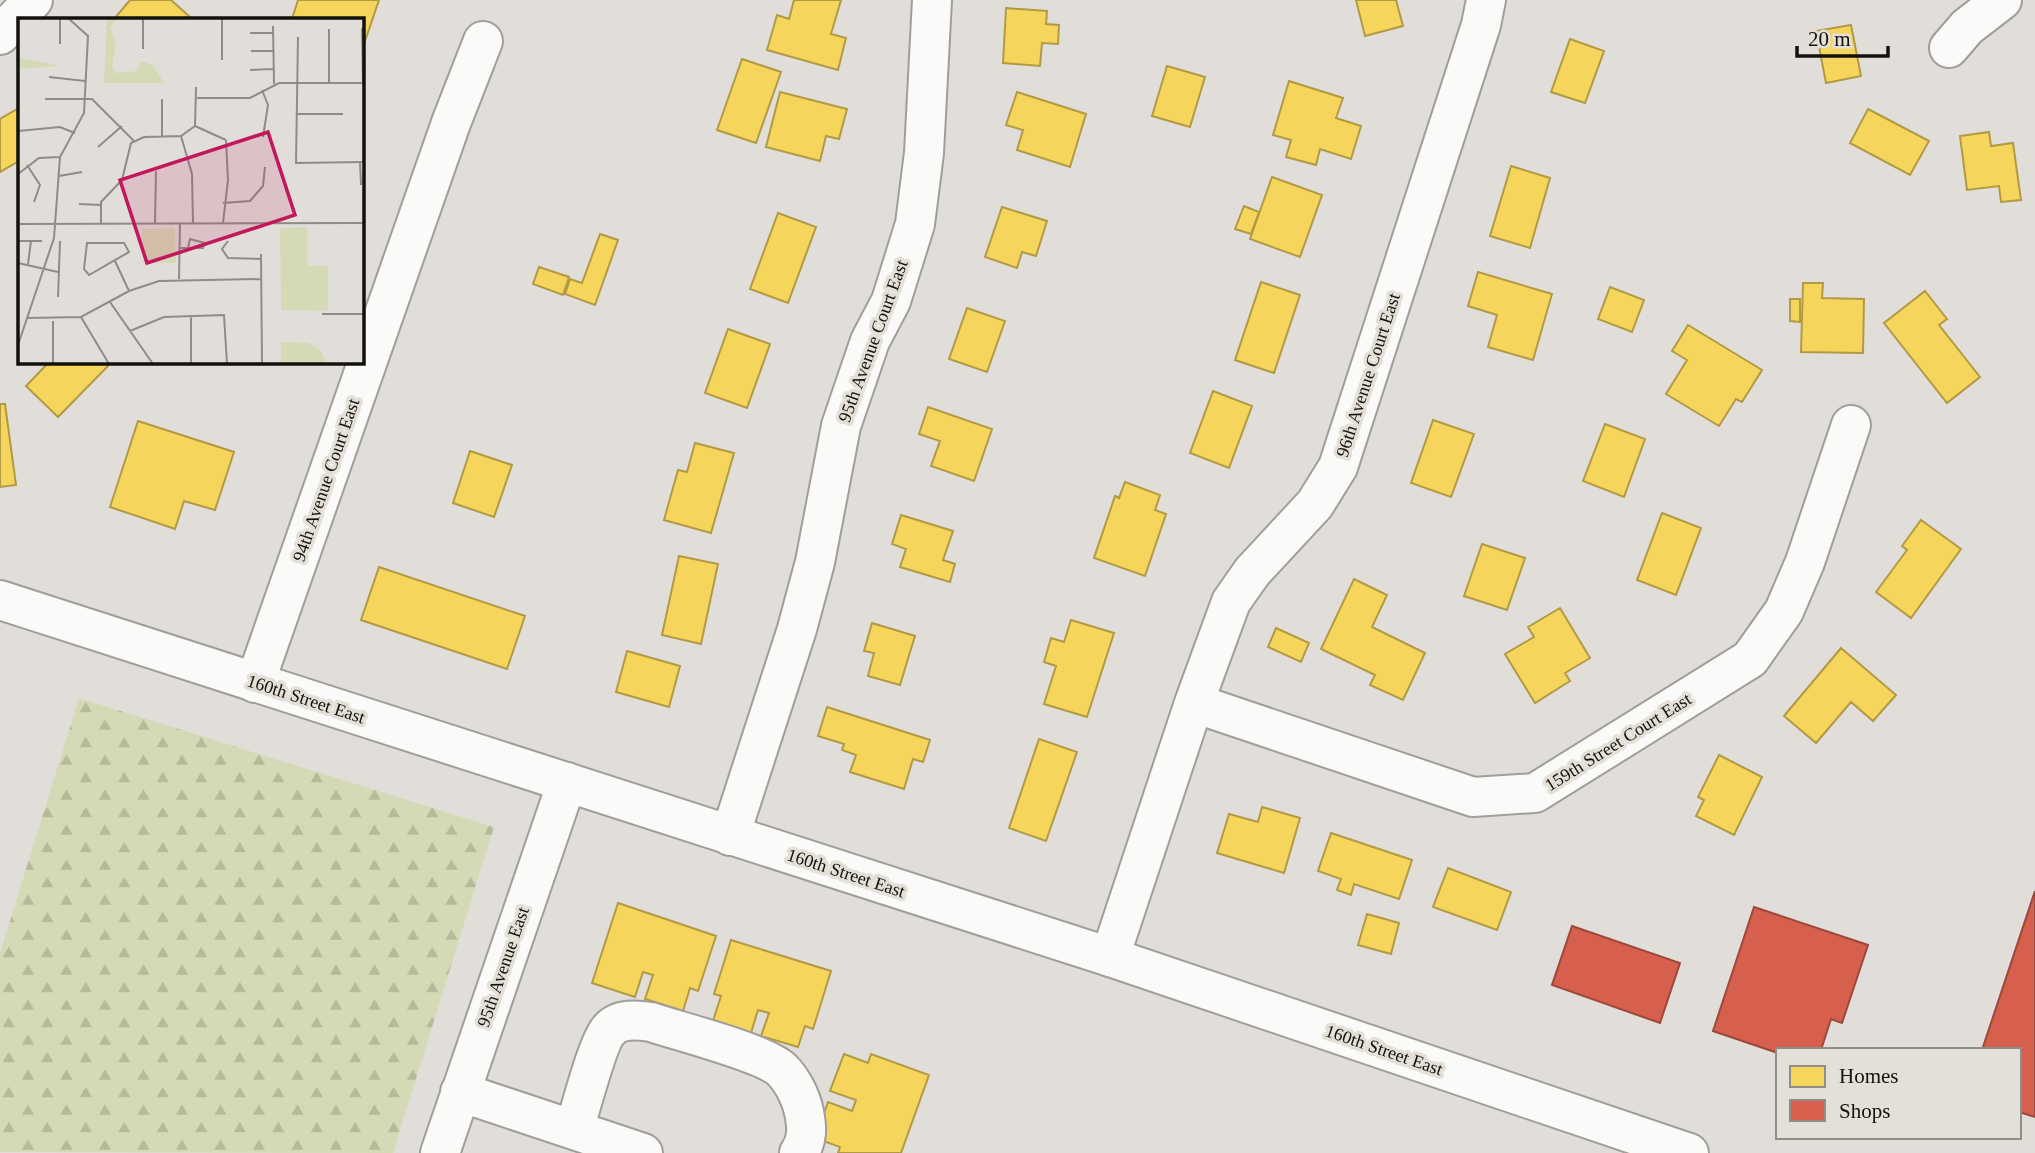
<svg xmlns="http://www.w3.org/2000/svg" width="2035" height="1153" font-family="Georgia,serif">
	<style>
		.forest { fill: url(#forest-firs) }
		.homes { fill: #f6d55c; stroke: #b29a45; stroke-width: 2 }
		.shops { fill: #d6604d; stroke: #9c483a; stroke-width: 2 }
		.lines { fill: none; stroke-linecap: round; stroke-linejoin: round }
		.minor-casing { stroke: #a09e9b; stroke-width: 42 }
		.major-casing { stroke: #a09e9b; stroke-width: 42 }
		.minor { stroke: #fafaf9; stroke-width: 38 }
		.major { stroke: #fafaf9; stroke-width: 38 }
		.labels { text-anchor: middle; stroke-width: 7; stroke-linejoin: round; paint-order: stroke }
		.street-label { font-size: 18px; fill: #13110e; stroke: #e4dfd7 }
		.inset-road { fill: none; stroke: #8f8c88; stroke-width: 2 }
		.view { fill: #c2185b; fill-opacity: 0.15; stroke: #c2185b; stroke-width: 3.5 }
		.inset-edge { fill: none; stroke: #13110e; stroke-width: 3.5 }
	</style>
	<defs>
		<pattern id="forest-firs" width="22" height="20" patternUnits="userSpaceOnUse" patternTransform="scale(1.75)"><rect width="22" height="20" fill="#d5dab6"/><path d="M5 1l3.5 6h-7zM16 11l3.5 6h-7z" fill="#b6ba9b"/></pattern>
	</defs>
	<rect width="100%" height="100%" fill="#e1deda"/>
	<path class="forest" d="M79,698L494,827L393,1153L0,1152V953Z"/>
	<path class="homes" d="M130,0H171L190,17L188,19H114Z
		M298,0H379L364,44L362,43V19H292Z
		M794,0H841L831,34L846,38L838,70L767,50L777,15L789,19Z
		M1356,0H1396L1403,26L1365,36Z
		M1006,8L1047,11L1046,24L1059,25L1058,44L1042,43L1040,66L1003,63Z
		M1851,25L1861,76L1826,83L1816,31Z
		M1570,39L1604,51L1585,103L1551,92Z
		M742,59L781,72L756,143L717,130Z
		M1167,66L1205,77L1190,127L1152,116Z
		M1289,81L1343,98L1336,118L1361,126L1351,159L1320,149L1316,165L1286,157L1291,140L1273,135Z
		M780,92L847,109L839,139L826,136L820,161L766,147Z
		M1017,92L1086,114L1070,167L1017,150L1023,130L1006,125Z
		M19,108V161L0,172V119Z
		M1868,109L1929,141L1910,175L1850,143Z
		M1989,132L1991,146L2013,143L2021,200L2001,202L1999,186L1967,190L1960,136Z
		M1511,166L1550,178L1530,248L1490,236Z
		M1272,177L1322,195L1300,257L1250,239Z
		M1244,206L1259,212L1251,234L1235,229Z
		M1002,207L1047,221L1036,256L1022,252L1017,268L985,257Z
		M778,213L816,227L788,303L750,289Z
		M600,234L618,240L595,305L565,294L570,279L582,283Z
		M539,267L569,277L563,295L533,284Z
		M1478,272L1552,294L1533,360L1488,347L1497,315L1468,306Z
		M1261,282L1300,295L1274,373L1235,360Z
		M1803,283H1823L1822,298L1864,299L1863,353L1801,352Z
		M1610,287L1644,300L1632,332L1598,319Z
		M1925,291L1947,319L1939,325L1980,377L1947,403L1884,323Z
		M1790,299H1800V322L1790,321Z
		M967,308L1005,321L987,372L949,359Z
		M1688,325L1762,370L1742,402L1736,399L1719,426L1666,394L1687,360L1672,351Z
		M728,329L770,344L747,408L705,393Z
		M49,362H104L108,366L58,417L26,386Z
		M1213,391L1252,406L1229,468L1190,453Z
		M0,404H5L16,485L0,487Z
		M928,407L992,429L974,481L931,466L940,441L919,434Z
		M1433,420L1474,434L1451,497L1411,483Z
		M138,421L234,452L215,510L184,501L175,529L110,507Z
		M1605,424L1645,439L1624,497L1583,481Z
		M695,443L734,453L711,533L664,520L678,470L687,472Z
		M470,451L512,465L494,517L453,503Z
		M1125,482L1160,495L1155,510L1166,514L1145,576L1094,558L1115,496L1119,498Z
		M1662,513L1701,528L1676,595L1637,580Z
		M901,515L953,531L943,560L955,564L950,582L900,567L906,549L892,544Z
		M1921,520L1961,549L1911,618L1876,592L1907,550L1902,546Z
		M1482,544L1525,558L1507,610L1464,596Z
		M679,556L718,564L701,644L662,635Z
		M379,567L525,616L507,669L361,620Z
		M1354,579L1387,595L1372,627L1425,653L1403,700L1370,685L1375,675L1321,649Z
		M1560,608L1590,658L1565,673L1570,681L1535,703L1505,654L1534,637L1528,627Z
		M1071,620L1114,633L1087,717L1044,704L1056,666L1044,662L1051,638L1064,642Z
		M872,623L915,636L900,685L868,676L874,653L864,651Z
		M1276,628L1309,643L1301,662L1268,647Z
		M1841,648L1896,695L1873,721L1851,702L1816,743L1784,716Z
		M627,651L680,666L669,707L616,692Z
		M827,707L930,740L923,762L913,759L904,789L850,772L856,755L842,750L844,744L818,736Z
		M1039,739L1077,752L1046,841L1009,828Z
		M1719,755L1762,777L1734,835L1696,816L1704,800L1698,797Z
		M1262,807L1300,818L1284,873L1217,853L1229,814L1258,822Z
		M1331,833L1412,860L1399,899L1354,884L1351,895L1337,890L1341,879L1318,871Z
		M1448,868L1511,892L1497,930L1433,907Z
		M618,903L716,936L698,991L690,988L683,1011L645,999L653,975L643,972L635,997L592,983Z
		M1367,914L1399,923L1391,954L1358,945Z
		M731,940L831,971L813,1029L805,1026L798,1047L761,1036L769,1013L758,1010L751,1033L713,1021L721,996L714,994Z
		M844,1054L868,1063L871,1054L929,1075L901,1153H838L840,1147L815,1138L828,1102L852,1111L856,1100L830,1091Z"/>
	<path class="shops" d="M2035,891V1117L2019,1112V1050H1982Z
		M1754,907L1868,945L1842,1023L1831,1019L1821,1050H1778V1053L1713,1031Z
		M1572,926L1680,963L1660,1023L1552,985Z"/>
	<g class="lines">
		<g class="minor-casing">
			<path id="minor" d="M0,35L33,0
				M1949,48L1967,27L2002,0
				M255,683L451,123L483,41
				M1194,703L1473,797L1535,793L1750,659L1784,611L1805,562L1851,425
				M730,836L797,629L815,562L841,426L870,341L891,301L915,224L924,153L932,0
				M1110,957L1194,703L1231,602L1252,572L1315,504L1338,467L1481,25L1486,0
				M460,1092L643,1153
				M574,1130C580,1111 598,1041 609,1030C619,1018 637,1020 651,1022C678,1031 765,1053 782,1070C792,1080 801,1097 804,1112C807,1127 808,1140 799,1153
				M440,1153L567,782"/>
		</g>
		<g class="major-casing">
			<path id="major" d="M0,600L1110,957L1689,1153"/>
		</g>
		<use href="#minor" class="minor"/>
		<use href="#major" class="major"/>
	</g>
	<g class="labels">
		<g class="street-label">
			<text transform="translate(873 341) rotate(-70)" y="6">95th Avenue Court East</text>
			<text transform="translate(1368 375) rotate(-72)" y="6">96th Avenue Court East</text>
			<text transform="translate(326 480) rotate(-71)" y="6">94th Avenue Court East</text>
			<text transform="translate(306 699) rotate(18)" y="6">160th Street East</text>
			<text transform="translate(1618 742) rotate(-32)" y="6">159th Street Court East</text>
			<text transform="translate(846 873) rotate(18)" y="6">160th Street East</text>
			<text transform="translate(503 967) rotate(-71)" y="6">95th Avenue East</text>
			<text transform="translate(1384 1050) rotate(19)" y="6">160th Street East</text>
		</g>
	</g>
	<g transform="translate(18 18)">
		<rect width="346" height="346" fill="#e1deda"/>
		<path d="M289,209V248H310V293L263,292L262,210Z" fill="#d5dab6"/>
		<path d="M89,0H100L92,10L98,26L94,49L98,55L119,53L123,43L135,47L146,65H86ZM0,40L13,42L43,48L0,51ZM157,210L158,245H125L124,211ZM263,324L290,325L301,331L310,346H263Z" fill="#d5dab6"/>
		<path class="inset-road" d="M255,8L256,66M344,10L345,65M232,15H255M280,19L278,145L347,144M42,26V0M125,31V0M233,33H255M204,42V0M232,52L255,51M31,59L67,63M311,65V11M244,72L250,87L245,119M179,80H232L261,65H347M27,81H74L116,123M144,81V119M278,96H325M177,108L178,69M177,108L208,122M0,113L42,109L57,115M163,118L174,156L175,205M80,129L104,108M342,144L343,167M9,147L22,167L16,184M0,156L21,140L42,139M41,158L64,154M205,185L232,183L245,168L247,149M61,186L83,187M83,205V184L104,162L113,125L126,119L163,118L177,108M137,205L138,153M205,205L210,162L208,122M0,206L347,205M0,223H24M210,223L204,231L210,240L244,241M69,225H106L111,234L71,257L66,251ZM161,230H185L187,225L172,221L170,230M243,236L244,346M97,243L111,273M0,245L40,254M10,246L13,223M161,261L162,205M40,279L42,223M92,284L135,346M304,296H347M173,297V346M63,299L91,346M9,300L63,299L111,273L141,263L244,261M35,303V346M112,313L146,299L206,297L209,346M0,327L36,220L42,139L66,95L70,18L50,0"/>
		<path class="view" d="M250,114L277,197L129,245L102,162Z"/>
		<rect width="346" height="346" class="inset-edge"/>
	</g>
	<rect x="1776" y="1048" width="245" height="91" fill="#e4dfd7" stroke="#908d87" stroke-width="2"/>
	<rect x="1790" y="1066" width="35" height="21" fill="#f6d55c" stroke="#908d87" stroke-width="2"/>
	<text x="1839" y="1083" font-size="21" fill="#13110e">Homes</text>
	<rect x="1790" y="1100" width="35" height="21" fill="#d6604d" stroke="#908d87" stroke-width="2"/>
	<text x="1839" y="1118" font-size="21" fill="#13110e">Shops</text>
	<path d="M1797 46v10h91v-10" fill="none" stroke="#13110e" stroke-width="3.5"/>
	<text x="1808" y="46" font-size="21" fill="#13110e" stroke="#e4dfd7" stroke-width="5" paint-order="stroke">20 m</text>
</svg>
